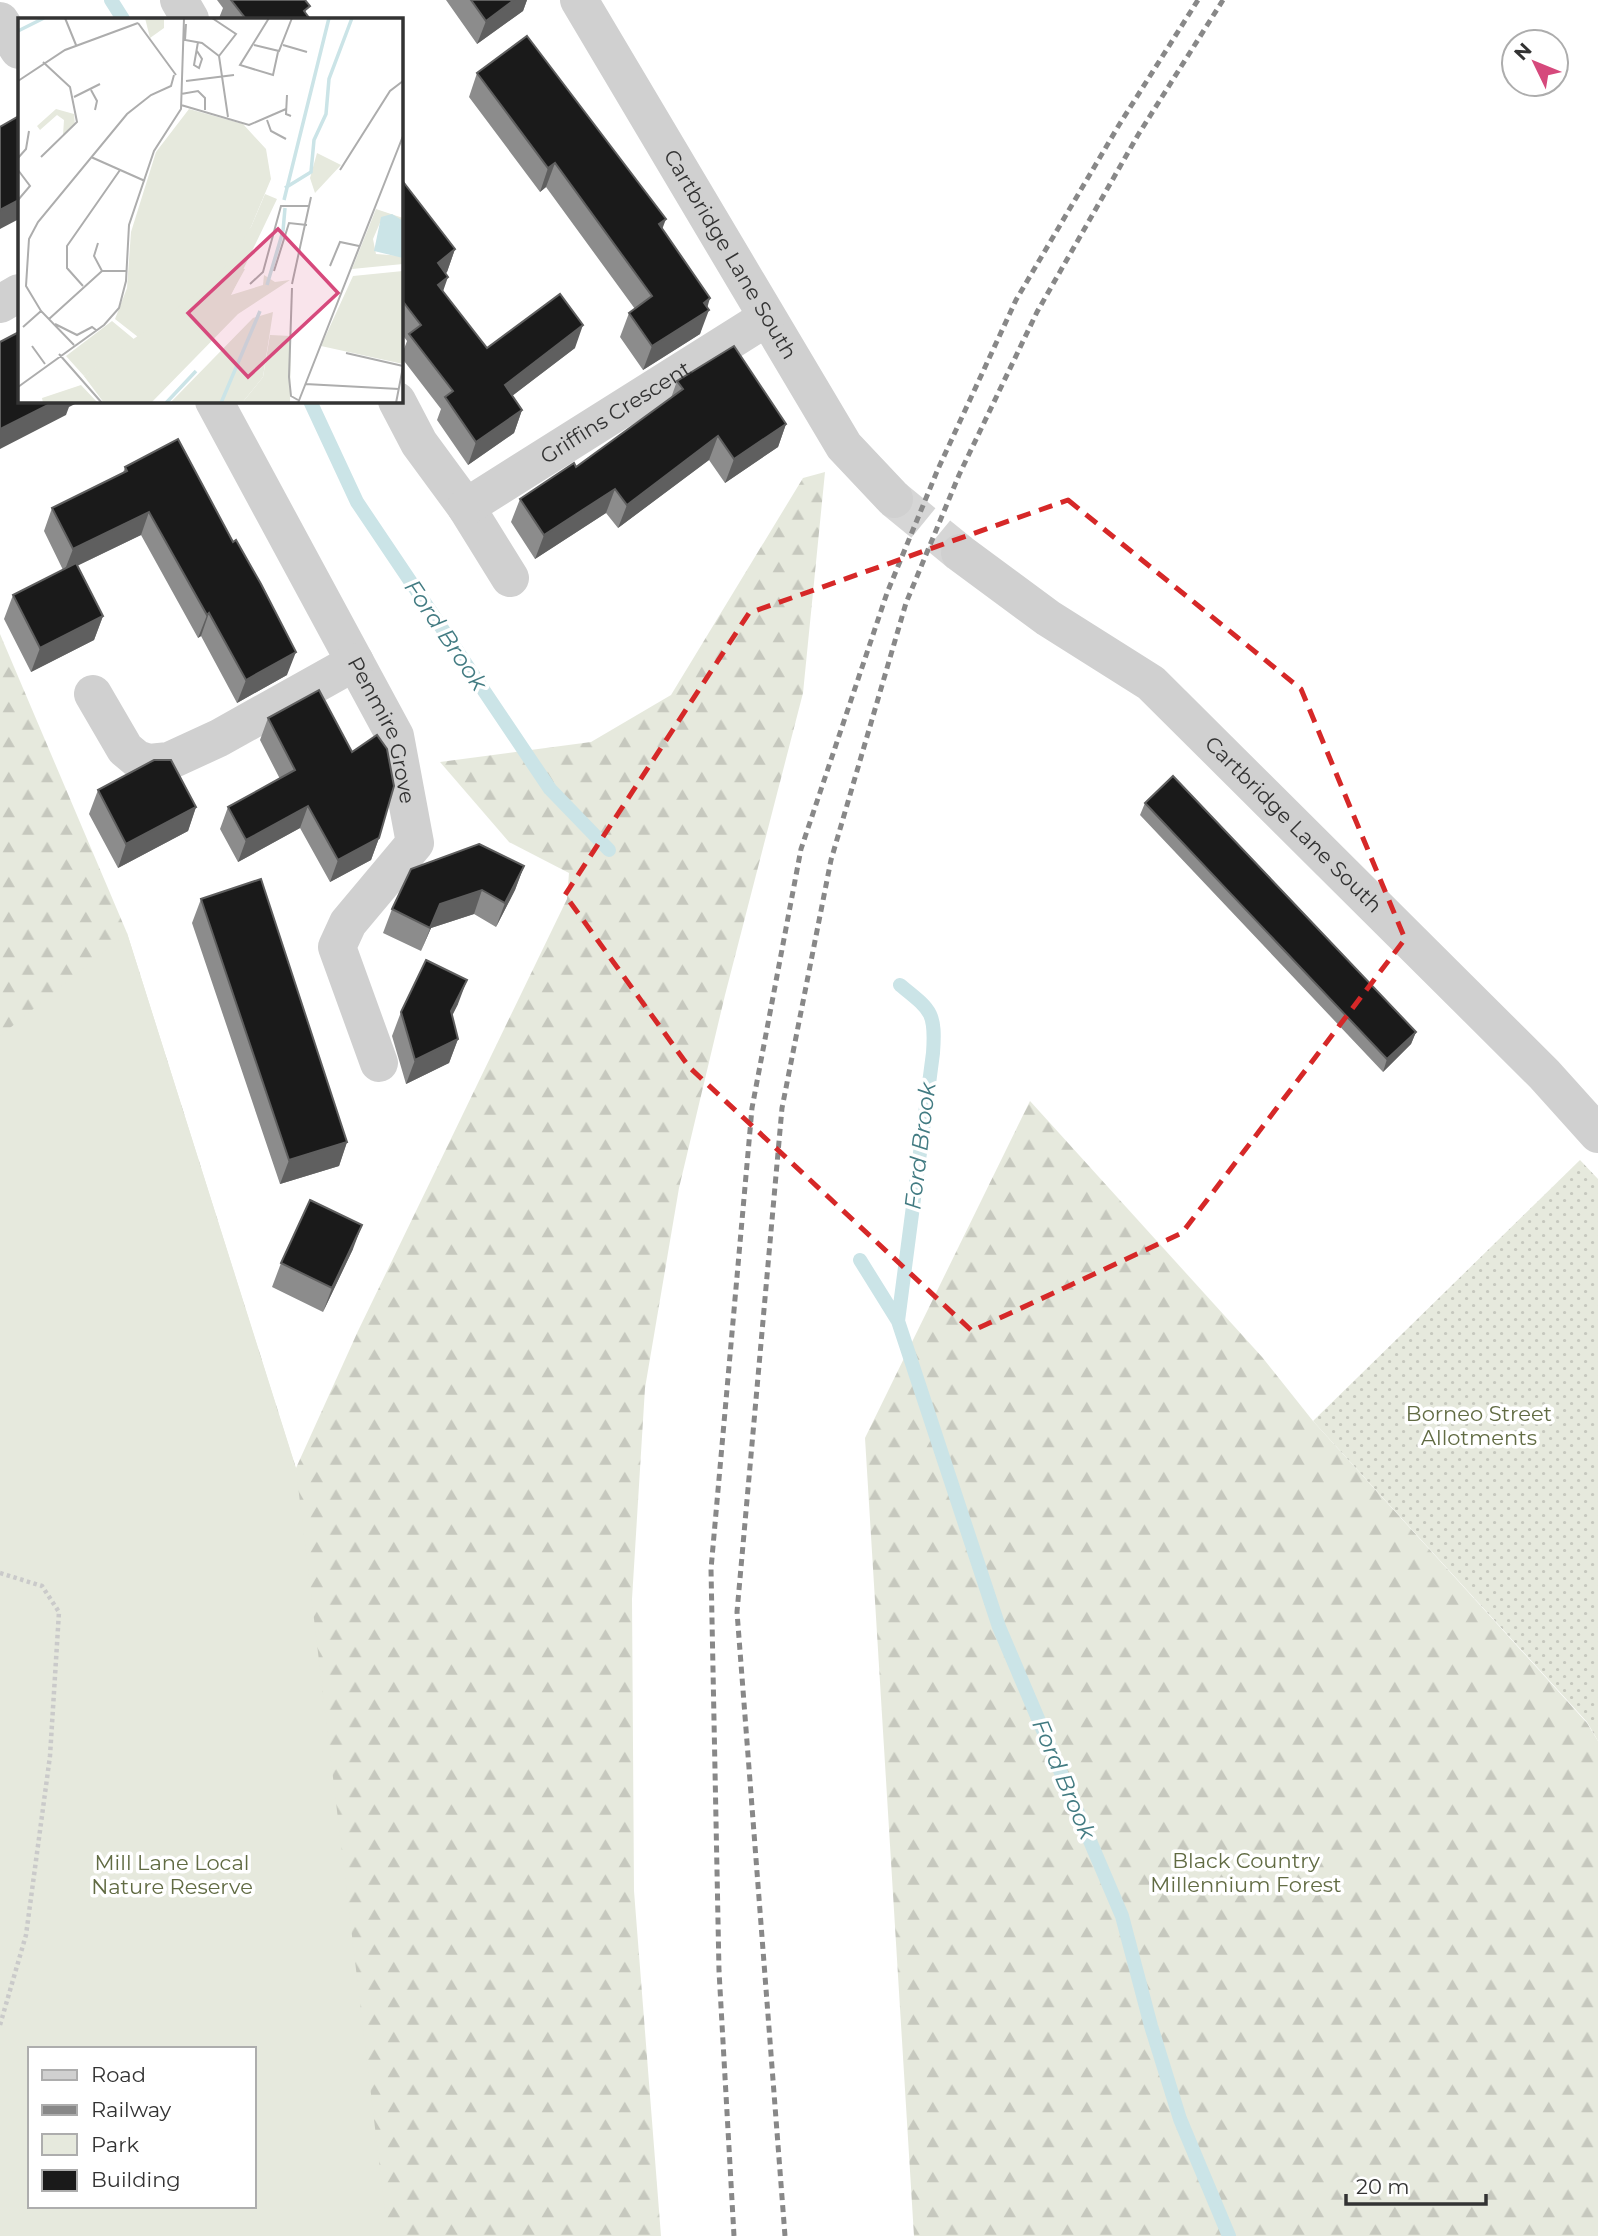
<svg xmlns="http://www.w3.org/2000/svg" width="1598" height="2236" font-family="Montserrat,sans-serif">
	<style>
		.forest { fill: url(#forest-firs); fill-rule: evenodd }
		.park { fill: #e6e9dd; fill-rule: evenodd }
		.garden { fill: url(#garden-dots) }
		.lines { fill: none; stroke-linecap: round; stroke-linejoin: round }
		.stream { stroke: #cbe4e7; stroke-width: 14 }
		.minor-tunnel { stroke: #d6d6d6; stroke-width: 38; stroke-dasharray: 38 19; stroke-linecap: butt }
		.path { stroke: #cacaca; stroke-width: 4.5; stroke-dasharray: 3.5 3.5; stroke-linecap: butt }
		.minor { stroke: #d0d0d0; stroke-width: 38 }
		.rail { stroke: #888; stroke-width: 5; stroke-dasharray: 7 5; stroke-linecap: butt }
		.wall { fill: #8c8c8c }
		.shaded-wall { fill: #5f5f5f }
		.building { fill: #1a1a1a; stroke: #5f5f5f; stroke-width: 2 }
		.marked { fill: none; stroke: #d62828; stroke-width: 5; stroke-dasharray: 14 9; stroke-linejoin: round }
		.labels { text-anchor: middle; stroke-width: 7; stroke-linejoin: round; paint-order: stroke }
		.street-label { font-size: 21px; fill: #333; stroke: #fff }
		.park-label { font-size: 21px; fill: #616b43; stroke: #fff }
		.water-label { font-size: 23px; font-style: italic; fill: #427b82; stroke: #fff }
		.inset-river { fill: none; stroke: #cbe4e7; stroke-width: 3.5 }
		.inset-road { fill: none; stroke: #adadad; stroke-width: 2 }
		.view { fill: #d6497c; fill-opacity: 0.15; stroke: #d6497c; stroke-width: 3.5 }
		.inset-edge { fill: none; stroke: #333; stroke-width: 3.5 }
	</style>
	<defs>
		<pattern id="forest-firs" width="22" height="20" patternUnits="userSpaceOnUse" patternTransform="scale(1.75)"><rect width="22" height="20" fill="#e6e9dd"/><path d="M5 1l3.5 6h-7zM16 11l3.5 6h-7z" fill="#c6c8be"/></pattern>
		<pattern id="garden-dots" width="8" height="8" patternUnits="userSpaceOnUse" patternTransform="scale(1.75)"><rect width="8" height="8" fill="#e6e9dd"/><path d="M2 2h.1M6 6h.1" fill="none" stroke="#c6c8be" stroke-width="1.8" stroke-linecap="round"/></pattern>
	</defs>
	<rect width="100%" height="100%" fill="#fff"/>
	<path class="forest" d="M825,472L803,693L725,995L679,1188L645,1388L632,1599L634,1891L661,2236H0V634L127,933L296,1468L358,1331L567,899L569,873L509,842L440,762L591,742L671,695L803,478ZM30,2049H254V2206H30Z
		M1030,1101L1262,1357L1313,1421L1587,1723L1598,1741V2236H914L865,1438Z"/>
	<path class="park" d="M127,933L296,1469L388,2236H0V1036ZM30,2049H254V2206H30Z"/>
	<path class="garden" d="M1580,1160L1598,1179V1741L1587,1722L1313,1421Z"/>
	<g class="lines">
		<path class="stream" d="M111,0L123,19
			M310,401L357,502L550,789L609,850
			M860,1260L898,1321L999,1627L1122,1916L1151,2026L1180,2119L1229,2236
			M898,1321L933,1053C936,1012 931,1010 900,985"/>
		<path class="minor-tunnel" d="M894,499L960,553"/>
		<path class="path" d="M0,1573L42,1586L59,1612L50,1756L26,1935L0,2025"/>
		<g class="minor">
			<path d="M179,0L190,19"/>
			<path id="s1" d="M579,0L844,446L894,499"/>
			<path d="M0,21L19,50"/>
			<path d="M0,304L19,293"/>
			<path id="s2" d="M214,401L395,736L415,843L348,923L337,947L379,1063"/>
			<path d="M397,401L419,443L466,507L510,578"/>
			<path id="s3" d="M466,507L766,318"/>
			<path id="s4" d="M960,553L1048,618L1151,683L1544,1074L1598,1134"/>
			<path d="M93,694L125,749L137,759L149,763L169,761L219,738L355,662"/>
		</g>
		<path class="rail" d="M734,2236L719,1971L711,1569L752,1108L801,849L887,593L938,469L1016,300L1119,125L1198,0
			M785,2236L737,1612L782,1108L831,860L906,603L959,475L1037,312L1138,135L1223,0"/>
	</g>
	<path class="wall" d="M217,0H305L306,15L310,19H220L219,18L223,8Z
		M446,0H527L523,11L477,44Z
		M477,73L662,229L707,307L700,334L643,370L620,337L629,313L635,309L546,187L540,192L469,97Z
		M401,179L455,249L447,272L445,274L443,291L487,348H575L512,396L522,410L514,433L468,465L437,420L441,409L401,357L407,341L401,333Z
		M677,381L786,424L778,447L725,483L709,460L618,528L606,513L535,559L511,522L520,499L576,467L671,398Z
		M125,467L287,675L237,703L201,636L198,638L141,535L77,566L103,616L94,640L31,672L4,619L13,595L63,570L44,531L52,508L123,473Z
		M268,718L379,838L371,860L330,882L300,828L238,862L220,829L228,807L280,779L260,740Z
		M98,790L196,807L188,831L118,868L89,814Z
		M1145,803L1416,1032L1411,1044L1383,1072L1140,815Z
		M524,866L515,890L496,927L474,914L431,928L421,951L383,933L392,909Z
		M201,899L347,1142L339,1166L280,1184L192,923Z
		M458,1004L452,1016L458,1039L449,1063L406,1084L392,1036L401,1012Z
		M353,1249L323,1312L272,1287L281,1263Z"/>
	<path class="shaded-wall" d="M514,0H527L523,11L477,44L486,21Z
		M555,163L546,187L540,192L548,168Z
		M19,200V219L0,229V210Z
		M666,219L657,243L659,224Z
		M455,249L447,272L429,286L438,263Z
		M448,277L440,300L438,285Z
		M710,298L706,312L709,310L700,334L643,370L652,346Z
		M583,325L575,348L496,408L505,385Z
		M56,401H81L69,407L66,415L0,449V429Z
		M522,410L514,433L468,465L476,442Z
		M786,424L778,447L725,483L734,459Z
		M718,436L709,460L618,528L627,505Z
		M615,489L606,513L535,559L544,535Z
		M149,512L141,535L64,572L73,549Z
		M209,613L201,636L198,638L207,615Z
		M103,616L94,640L31,672L40,648Z
		M296,652L287,675L237,703L246,680Z
		M308,806L300,828L238,862L246,840Z
		M196,807L188,831L118,868L126,844Z
		M379,838L371,860L330,882L338,860Z
		M524,866L515,890L496,927L505,903Z
		M482,890L474,914L431,928L421,951L440,904Z
		M467,980L458,1004L442,1035L451,1011Z
		M1416,1032L1411,1044L1383,1072L1387,1059Z
		M458,1039L449,1063L406,1084L415,1060Z
		M347,1142L339,1166L280,1184L289,1160Z
		M362,1225L353,1249L323,1312L332,1288Z"/>
	<path class="building" d="M231,0H305L310,6L304,11L310,19H246Z
		M471,0H514L486,21Z
		M527,36L666,219L659,224L710,298L704,303L709,310L652,346L629,313L652,296L555,163L548,168L477,73Z
		M19,116V200L0,210V127Z
		M401,179L455,249L438,263L448,277L438,285L487,348L560,294L583,325L505,385L522,410L476,442L445,397L453,391L409,334L421,325L401,299Z
		M19,332V401H56L0,429V342Z
		M734,346L786,424L734,459L718,436L627,505L615,489L544,535L520,499L574,463L576,467L683,389L677,381Z
		M178,439L233,542L236,540L261,584L296,652L246,680L209,613L207,615L149,512L73,549L52,508L127,471L125,467Z
		M76,563L103,616L40,648L13,595Z
		M319,690L352,752L377,735L387,749L394,786L379,838L338,860L308,806L246,840L228,807L295,770L268,718Z
		M154,760H171L196,807L126,844L98,790Z
		M1173,776L1416,1032L1387,1059L1145,803Z
		M479,844L524,866L505,903L482,890L440,904L430,928L392,909L411,869Z
		M261,879L347,1142L289,1160L201,899Z
		M426,960L467,980L451,1011L458,1039L415,1060L401,1012Z
		M310,1200L362,1225L332,1288L281,1263Z"/>
	<path class="marked" d="M1068,500L1301,689L1405,939L1182,1233L972,1331L689,1067L565,895L749,613Z"/>
	<g class="labels">
		<g class="street-label">
			<text dy="7" stroke="none"><textPath href="#s1" startOffset="296">Cartbridge Lane South</textPath></text>
			<text dy="7" stroke="none"><textPath href="#s3" startOffset="177">Griffins Crescent</textPath></text>
			<text dy="7" stroke="none"><textPath href="#s2" startOffset="371">Penmire Grove</textPath></text>
			<text dy="7" stroke="none"><textPath href="#s4" startOffset="432">Cartbridge Lane South</textPath></text>
		</g>
		<g class="park-label">
			<text x="1479" y="1421">Borneo Street<tspan x="1479" dy="24">Allotments</tspan></text>
			<text x="1246" y="1868">Black Country<tspan x="1246" dy="24">Millennium Forest</tspan></text>
			<text x="172" y="1870">Mill Lane Local<tspan x="172" dy="24">Nature Reserve</tspan></text>
		</g>
		<g class="water-label">
			<text transform="translate(446 635) rotate(56)" y="8">Ford Brook</text>
			<text transform="translate(920 1146) rotate(-83)" y="8">Ford Brook</text>
			<text transform="translate(1064 1779) rotate(67)" y="8">Ford Brook</text>
		</g>
	</g>
	<g transform="translate(18 18)">
		<rect width="385" height="385" fill="#fff"/>
		<path d="M127,0H146V10L132,20ZM38,91L56,96L57,107L45,117L46,102L39,97L22,112L19,108ZM385,253V346L303,328L335,258Z" fill="#e6e9dd"/>
		<path d="M247,176L259,181L213,277L245,267L246,257L257,264L272,262L220,296L133,385H88L66,358L153,293L233,209ZM358,191L385,200V208L364,200L355,221L358,236L385,238V246L334,251ZM255,294L245,359L224,385H152L235,300ZM63,367L80,385H25L24,380Z" fill="#e6e9dd"/>
		<path d="M171,91L225,106L248,131L253,161L233,209L200,260L120,319L97,301L109,270L113,214L138,134ZM94,303L117,322L66,358L48,338Z" fill="#e6e9dd"/>
		<path d="M207,248L227,251L212,278L122,385H86L66,358L200,260Z" fill="#e6e9dd"/>
		<path d="M299,135L323,147L297,175L292,160ZM252,317L273,318L272,385H224L245,359Z" fill="#e6e9dd"/>
		<path d="M374,196L385,203V240L356,233L363,199Z" fill="#cbe4e7"/>
		<path class="inset-river" d="M0,13L26,0M267,170L293,154L296,122L308,96L311,61L334,0M266,182L311,0M249,267L265,213L267,190M148,385L178,353M203,385L242,293"/>
		<path class="inset-road" d="M47,0L58,27M194,0L218,16L201,38M251,0L222,47L255,57L260,34M120,5L158,57M168,6L167,22L184,25L201,38L210,99M236,27L261,33L274,0M265,27L289,34M179,33L184,41L181,50L176,47L180,24M0,63L47,32L120,5M168,63L216,57M73,72L79,83L77,92M163,76L180,73L187,80V92M269,77L268,96L273,98M56,79L82,66M163,87L231,107L268,91M249,102L253,113L268,121M23,139L59,104L52,69L25,44M73,139L127,163M0,140L8,131L11,113M322,152L372,73L385,63M0,182L12,168L0,152M80,225L76,238L84,253M312,248L322,224L341,228M256,253L271,205L289,207M232,266L245,254L263,188H291M274,266L293,179M65,268L49,250V228L102,152M274,270L271,359L273,378L280,382M31,301L84,253H109M37,306L59,317L74,309L78,312M5,309L23,293M56,327L23,293L8,268L11,221L20,204L109,96L133,77L153,68L156,57M14,328L27,346M328,335L385,348M41,336L84,385M287,366L381,371M0,369L86,307L101,290L108,263L111,207L136,133L163,91L166,0M280,385L385,118M378,385L385,349"/>
		<path class="view" d="M260,211L320,275L230,359L170,295Z"/>
		<rect width="385" height="385" class="inset-edge"/>
	</g>
	<rect x="28" y="2047" width="228" height="161" fill="#ffffff" stroke="#adadad" stroke-width="2"/>
	<rect x="42" y="2070" width="35" height="10" fill="#d0d0d0" stroke="#adadad" stroke-width="2"/>
	<text x="91" y="2082" font-size="21" fill="#333333">Road</text>
	<rect x="42" y="2105" width="35" height="10" fill="#888888" stroke="#adadad" stroke-width="2"/>
	<text x="91" y="2117" font-size="21" fill="#333333">Railway</text>
	<rect x="42" y="2134" width="35" height="21" fill="#e6e9dd" stroke="#adadad" stroke-width="2"/>
	<text x="91" y="2152" font-size="21" fill="#333333">Park</text>
	<rect x="42" y="2170" width="35" height="21" fill="#1a1a1a" stroke="#adadad" stroke-width="2"/>
	<text x="91" y="2187" font-size="21" fill="#333333">Building</text>
	<g transform="translate(1535 63) rotate(313)"><circle r="33" fill="#ffffff" stroke="#adadad" stroke-width="2"/>
	<path d="M0-5L12 26L0 18L-12 26Z" fill="#d6497c"/>
	<text y="-10" font-size="19" font-weight="bold" text-anchor="middle" fill="#333333">N</text>
	</g>
	<path d="M1346 2194v10h140v-10" fill="none" stroke="#333333" stroke-width="3.5"/>
	<text x="1356" y="2194" font-size="21" fill="#333333" stroke="#ffffff" stroke-width="5" paint-order="stroke">20 m</text>
</svg>
